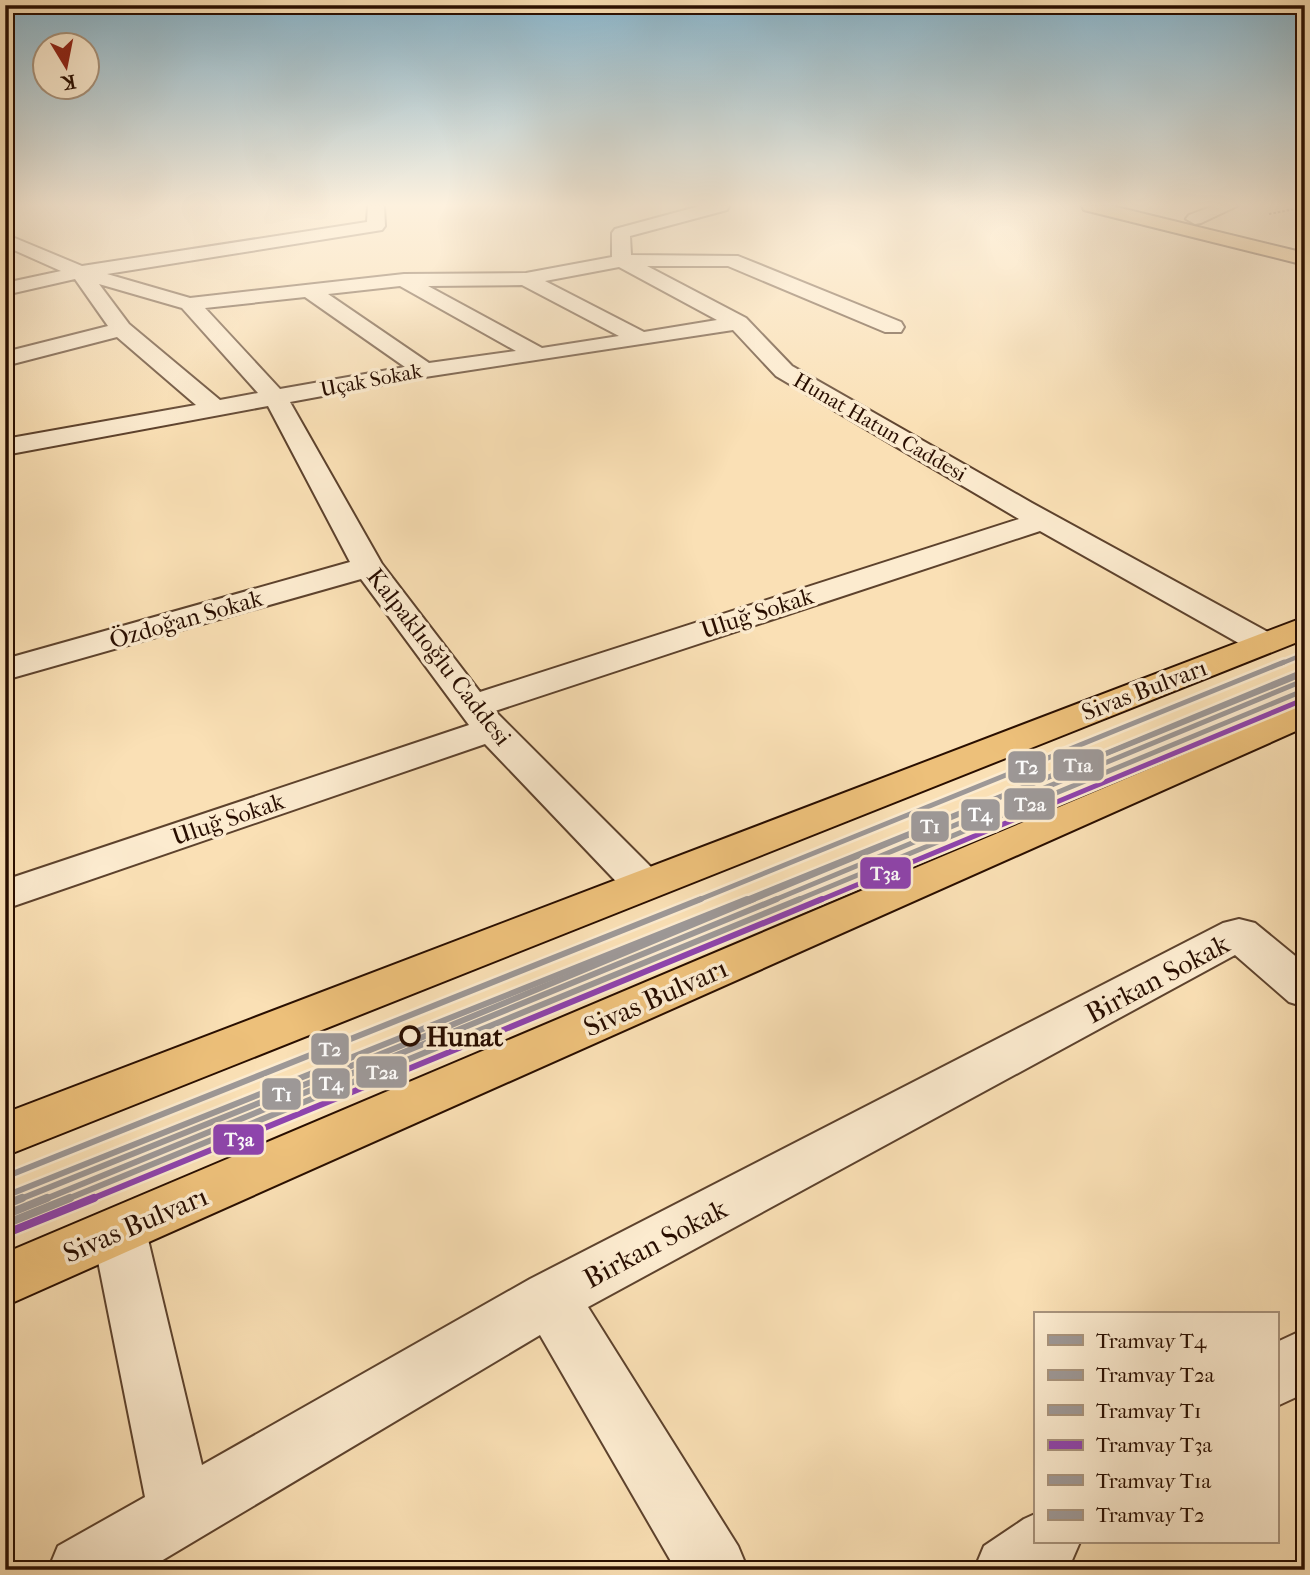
<svg xmlns="http://www.w3.org/2000/svg" width="1310" height="1575" font-family="'IM FELL French Canon',serif">
	<style>
		.lines { fill: none; stroke-linecap: round; stroke-linejoin: round }
		.minor-casing { stroke: #5d422d; stroke-width: 4 }
		.major-casing { stroke: #290e00; stroke-width: 4 }
		.highway-casing { stroke: #290e00; stroke-width: 4 }
		.path { stroke: #290e00; stroke-width: 2; stroke-dasharray: 2.5 2; stroke-linecap: butt }
		.minor { fill: #fcebcf; fill-rule: evenodd }
		.major { fill: #edc07a; fill-rule: evenodd }
		.highway { fill: #edc07a; fill-rule: evenodd }
		.tram-1-far2-casing { stroke: #fcebcf; stroke-width: 10 }
		.tram-1-far1-casing { stroke: #fcebcf; stroke-width: 11 }
		.tram-1-casing { stroke: #fcebcf; stroke-width: 13 }
		.tram-2-far2-casing { stroke: #fcebcf; stroke-width: 10 }
		.tram-2-far1-casing { stroke: #fcebcf; stroke-width: 11 }
		.tram-2-casing { stroke: #fcebcf; stroke-width: 13 }
		.tram-3-far2-casing { stroke: #fcebcf; stroke-width: 10 }
		.tram-3-far1-casing { stroke: #fcebcf; stroke-width: 11 }
		.tram-3-casing { stroke: #fcebcf; stroke-width: 13 }
		.tram-4-far2-casing { stroke: #fcebcf; stroke-width: 10 }
		.tram-4-far1-casing { stroke: #fcebcf; stroke-width: 11 }
		.tram-4-casing { stroke: #fcebcf; stroke-width: 13 }
		.tram-5-far1-casing { stroke: #fcebcf; stroke-width: 10 }
		.tram-5-casing { stroke: #fcebcf; stroke-width: 11 }
		.tram-6-far2-casing { stroke: #fcebcf; stroke-width: 9 }
		.tram-6-far1-casing { stroke: #fcebcf; stroke-width: 10 }
		.tram-6-casing { stroke: #fcebcf; stroke-width: 11 }
		.tram-1-far2 { stroke: #9d9897; stroke-width: 5 }
		.tram-1-far1 { stroke: #9d9897; stroke-width: 6 }
		.tram-1 { stroke: #9d9897; stroke-width: 8 }
		.tram-2-far2 { stroke: #9d9897; stroke-width: 5 }
		.tram-2-far1 { stroke: #9d9897; stroke-width: 6 }
		.tram-2 { stroke: #9d9897; stroke-width: 8 }
		.tram-3-far2 { stroke: #9d9897; stroke-width: 5 }
		.tram-3-far1 { stroke: #9d9897; stroke-width: 6 }
		.tram-3 { stroke: #9d9897; stroke-width: 8 }
		.tram-4-far2 { stroke: #8e44ad; stroke-width: 5 }
		.tram-4-far1 { stroke: #8e44ad; stroke-width: 6 }
		.tram-4 { stroke: #8e44ad; stroke-width: 8 }
		.tram-5-far1 { stroke: #9d9897; stroke-width: 5 }
		.tram-5 { stroke: #9d9897; stroke-width: 6 }
		.tram-6-far2 { stroke: #9d9897; stroke-width: 4.5 }
		.tram-6-far1 { stroke: #9d9897; stroke-width: 5 }
		.tram-6 { stroke: #9d9897; stroke-width: 6 }
		.stop-dot { fill: #fcebcf; stroke: #290e00; stroke-width: 3.5 }
		.labels { text-anchor: middle; stroke-width: 7; stroke-linejoin: round; paint-order: stroke }
		.far-street-label { font-size: 21px; fill: #290e00; stroke: #fcebcf }
		.street-label { font-size: 24px; fill: #290e00; stroke: #fcebcf }
		.near-street-label { font-size: 28px; fill: #290e00; stroke: #fcebcf }
		.near-stop-label { font-size: 28px; font-weight: bold; fill: #290e00; stroke: #fcebcf; text-anchor: start }
		.line-badge { stroke: #fcebcf; stroke-width: 2.5 }
		.badge-label { font-size: 19px; text-anchor: middle; font-weight: bold; fill: #fff }
	</style>
	<rect width="100%" height="100%" fill="#fae0b5"/>
	<filter id="stains"><feTurbulence type="fractalNoise" baseFrequency=".00286" numOctaves="4"/><feColorMatrix values="0 0 0 0 .2 0 0 0 0 .09 0 0 0 0 .02 0 0 0 .5 -.17"/></filter>
	<radialGradient id="worn" r=".72"><stop offset=".6" stop-color="#630" stop-opacity="0"/><stop offset="1" stop-color="#630" stop-opacity=".3"/></radialGradient>
	<g class="lines">
		<g class="minor-casing">
			<path id="minor" d="M368,206H384L385,226L382,230L107,274L190,298L404,274L526,273L612,257V233L615,229L700,206H729L727,210L630,236L631,255L738,256L901,322L904,327L901,332H885L728,266H647L746,318L792,366L1032,503L1275,636L1280,643L1275,650L1263,653L1251,650L1040,531L495,711L659,875L665,885L659,895L644,899L629,895L485,744L5,909V880L469,725L361,579L5,680V659L350,562L268,406L5,455V439L196,405L117,337L5,366V352L108,326L75,279L5,295V283L61,271L5,246V234L82,266L367,222ZM619,267L717,320L644,332L545,281ZM99,284L182,308L258,393L220,400L129,324ZM522,285L619,336L542,348L428,286ZM400,286L516,351L429,363L328,294ZM305,297L405,367L280,389L205,308ZM733,330L776,376L1019,519L480,692L382,564L290,402L425,377Z
				M1213,206H1237L1201,223L1195,224L1186,219L1189,215Z
				M1239,919L1255,923L1305,964V1007L1289,1002L1235,955L588,1307L738,1546L748,1570H676L540,1335L146,1570H48L58,1546L145,1497L92,1231L100,1214L119,1207L138,1214L146,1231L202,1465L530,1279L1223,923Z
				M1305,1329V1393L1277,1406V1342Z
				M1035,1514V1542H1080L1070,1565L1065,1570H974L984,1546L1024,1519Z"/>
		</g>
		<g class="major-casing">
			<path id="major" d="M1082,206H1112L1305,253V265L1084,210Z"/>
		</g>
		<g class="highway-casing">
			<path id="highway" d="M1305,617V639L5,1156V1113Z
				M1305,703V727L5,1306V1253Z"/>
		</g>
		<path class="path" d="M1269,214L1305,207"/>
		<use href="#minor" class="minor"/>
		<use href="#major" class="major"/>
		<use href="#highway" class="highway"/>
		<g class="tram-1-far2-casing">
			<path id="tram-1-far2" d="M772,901L1305,680"/>
		</g>
		<g class="tram-1-far1-casing">
			<path id="tram-1-far1" d="M43,1200L777,899"/>
		</g>
		<g class="tram-1-casing">
			<path id="tram-1" d="M5,1215L47,1198"/>
		</g>
		<g class="tram-2-far2-casing">
			<path id="tram-2-far2" d="M795,901L1305,690"/>
		</g>
		<g class="tram-2-far1-casing">
			<path id="tram-2-far1" d="M65,1200L800,899"/>
		</g>
		<g class="tram-2-casing">
			<path id="tram-2" d="M8,1223L70,1198"/>
		</g>
		<g class="tram-3-far2-casing">
			<path id="tram-3-far2" d="M750,901L1302,672"/>
		</g>
		<g class="tram-3-far1-casing">
			<path id="tram-3-far1" d="M18,1200L418,1039L754,899"/>
		</g>
		<g class="tram-3-casing">
			<path id="tram-3" d="M5,1205L22,1198"/>
		</g>
		<g class="tram-4-far2-casing">
			<path id="tram-4-far2" d="M818,901L1305,699"/>
		</g>
		<g class="tram-4-far1-casing">
			<path id="tram-4-far1" d="M89,1200L822,899"/>
		</g>
		<g class="tram-4-casing">
			<path id="tram-4" d="M12,1231L94,1198"/>
		</g>
		<g class="tram-5-far1-casing">
			<path id="tram-5-far1" d="M743,901L1305,673"/>
		</g>
		<g class="tram-5-casing">
			<path id="tram-5" d="M8,1195L747,899"/>
		</g>
		<g class="tram-6-far2-casing">
			<path id="tram-6-far2" d="M1280,664L1302,655"/>
		</g>
		<g class="tram-6-far1-casing">
			<path id="tram-6-far1" d="M696,901L1284,662"/>
		</g>
		<g class="tram-6-casing">
			<path id="tram-6" d="M5,1177L701,899"/>
		</g>
		<use href="#tram-1-far2" class="tram-1-far2"/>
		<use href="#tram-1-far1" class="tram-1-far1"/>
		<use href="#tram-1" class="tram-1"/>
		<use href="#tram-2-far2" class="tram-2-far2"/>
		<use href="#tram-2-far1" class="tram-2-far1"/>
		<use href="#tram-2" class="tram-2"/>
		<use href="#tram-3-far2" class="tram-3-far2"/>
		<use href="#tram-3-far1" class="tram-3-far1"/>
		<use href="#tram-3" class="tram-3"/>
		<use href="#tram-4-far2" class="tram-4-far2"/>
		<use href="#tram-4-far1" class="tram-4-far1"/>
		<use href="#tram-4" class="tram-4"/>
		<use href="#tram-5-far1" class="tram-5-far1"/>
		<use href="#tram-5" class="tram-5"/>
		<use href="#tram-6-far2" class="tram-6-far2"/>
		<use href="#tram-6-far1" class="tram-6-far1"/>
		<use href="#tram-6" class="tram-6"/>
	</g>
	<linearGradient id="sky" x2="0" y2="1"><stop stop-color="#8ab8d0"/><stop offset="0.48" stop-color="#fdf1de"/><stop offset="1" stop-color="#fdf1de" stop-opacity="0"/></linearGradient>
	<rect width="1310" height="427" fill="url(#sky)"/>
	<circle class="stop-dot" cx="410" cy="1036" r="9"/>
	<g class="labels">
		<g class="far-street-label">
			<text transform="translate(371 380) rotate(-11)" y="7">Uçak Sokak</text>
			<text transform="translate(880 427) rotate(30)" y="7">Hunat Hatun Caddesi</text>
		</g>
		<g class="street-label">
			<text transform="translate(757 613) rotate(-18)" y="8">Uluğ Sokak</text>
			<text transform="translate(186 619) rotate(-16)" y="8">Özdoğan Sokak</text>
			<text transform="translate(439 657) rotate(52)" y="8">Kalpaklıoğlu Caddesi</text>
			<text transform="translate(1144 690) rotate(-21)" y="8">Sivas Bulvarı</text>
			<text transform="translate(228 819) rotate(-19)" y="8">Uluğ Sokak</text>
		</g>
		<g class="near-street-label">
			<text transform="translate(1157 978) rotate(-28)" y="10">Birkan Sokak</text>
			<text transform="translate(655 997) rotate(-24)" y="10">Sivas Bulvarı</text>
			<text transform="translate(135 1224) rotate(-23)" y="10">Sivas Bulvarı</text>
			<text transform="translate(655 1243) rotate(-28)" y="10">Birkan Sokak</text>
		</g>
		<g class="near-stop-label">
			<text x="426" y="1046">Hunat</text>
		</g>
	</g>
	<g class="line-badge">
		<rect x="1052" y="748" width="53" height="34" rx="7" fill="#9d9897"/>
		<rect x="1007" y="750" width="40" height="34" rx="7" fill="#9d9897"/>
		<rect x="1003" y="787" width="53" height="34" rx="7" fill="#9d9897"/>
		<rect x="960" y="798" width="41" height="34" rx="7" fill="#9d9897"/>
		<rect x="910" y="810" width="40" height="33" rx="7" fill="#9d9897"/>
		<rect x="859" y="856" width="53" height="34" rx="7" fill="#8e44ad"/>
		<rect x="310" y="1032" width="40" height="34" rx="7" fill="#9d9897"/>
		<rect x="355" y="1055" width="53" height="34" rx="7" fill="#9d9897"/>
		<rect x="311" y="1067" width="40" height="33" rx="7" fill="#9d9897"/>
		<rect x="261" y="1077" width="41" height="34" rx="7" fill="#9d9897"/>
		<rect x="212" y="1123" width="53" height="33" rx="7" fill="#8e44ad"/>
	</g>
	<g class="badge-label">
		<text x="1078" y="772">T1a</text>
		<text x="1027" y="774">T2</text>
		<text x="1030" y="811">T2a</text>
		<text x="980" y="821">T4</text>
		<text x="930" y="833">T1</text>
		<text x="885" y="880">T3a</text>
		<text x="330" y="1056">T2</text>
		<text x="382" y="1079">T2a</text>
		<text x="331" y="1090">T4</text>
		<text x="282" y="1101">T1</text>
		<text x="239" y="1146">T3a</text>
	</g>
	<rect width="1310" height="1575" fill="none" stroke="#fae0b5" stroke-width="28"/>
	<rect x="7" y="7" width="1296" height="1561" fill="none" stroke="#290e00" stroke-width="3.5"/>
	<rect x="14" y="14" width="1282" height="1547" fill="none" stroke="#290e00" stroke-width="2"/>
	<rect x="1034" y="1312" width="245" height="231" fill="#fcebcf" stroke="#a8937c" stroke-width="2"/>
	<rect x="1048" y="1335" width="35" height="10" fill="#9d9897" stroke="#a8937c" stroke-width="2"/>
	<text x="1096" y="1348" font-size="21" fill="#290e00">Tramvay T4</text>
	<rect x="1048" y="1370" width="35" height="10" fill="#9d9897" stroke="#a8937c" stroke-width="2"/>
	<text x="1096" y="1382" font-size="21" fill="#290e00">Tramvay T2a</text>
	<rect x="1048" y="1405" width="35" height="10" fill="#9d9897" stroke="#a8937c" stroke-width="2"/>
	<text x="1096" y="1418" font-size="21" fill="#290e00">Tramvay T1</text>
	<rect x="1048" y="1440" width="35" height="10" fill="#8e44ad" stroke="#a8937c" stroke-width="2"/>
	<text x="1096" y="1452" font-size="21" fill="#290e00">Tramvay T3a</text>
	<rect x="1048" y="1475" width="35" height="10" fill="#9d9897" stroke="#a8937c" stroke-width="2"/>
	<text x="1096" y="1488" font-size="21" fill="#290e00">Tramvay T1a</text>
	<rect x="1048" y="1510" width="35" height="10" fill="#9d9897" stroke="#a8937c" stroke-width="2"/>
	<text x="1096" y="1522" font-size="21" fill="#290e00">Tramvay T2</text>
	<g transform="translate(66 66) rotate(170)"><circle r="33" fill="#fcebcf" stroke="#a8937c" stroke-width="2"/>
	<path d="M0-5L12 26L0 18L-12 26Z" fill="#8f2418"/>
	<text y="-10" font-size="19" font-weight="bold" text-anchor="middle" fill="#290e00">K</text>
	</g>
	<rect width="100%" height="100%" filter="url(#stains)"/>
	<rect width="100%" height="100%" fill="url(#worn)"/>
</svg>
